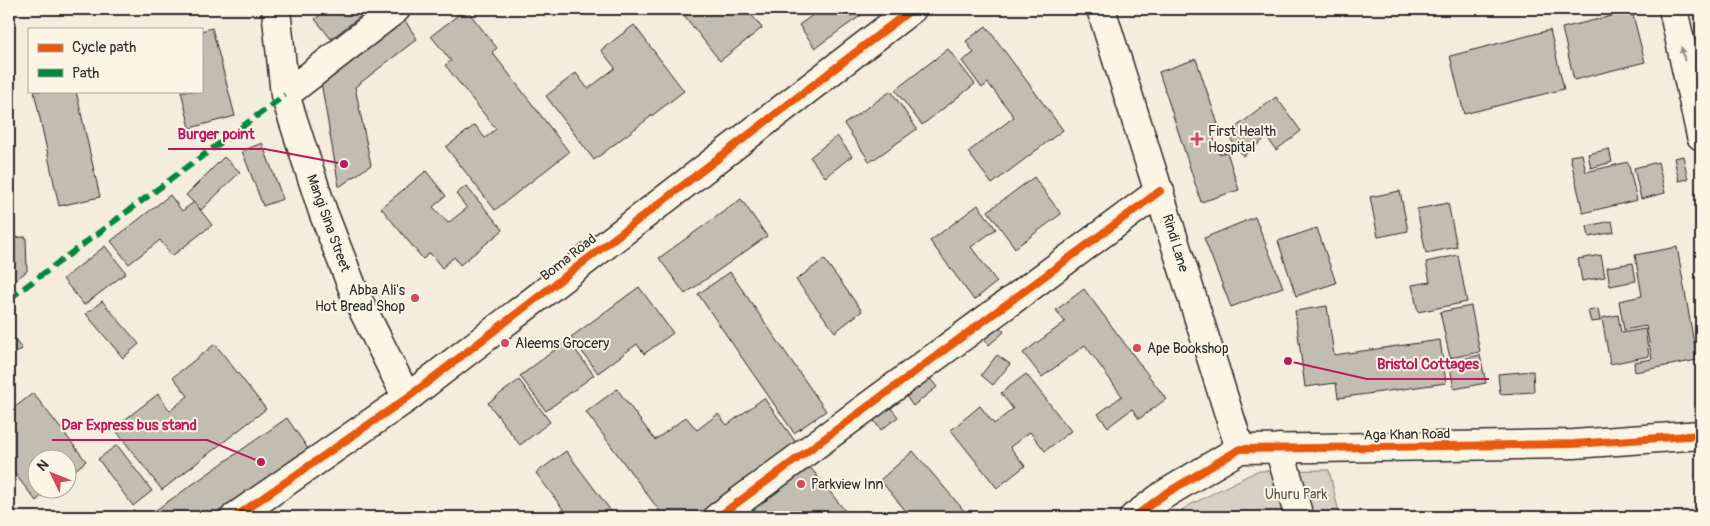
<svg xmlns="http://www.w3.org/2000/svg" width="1710" height="526" font-family="Pangolin,sans-serif">
	<style>
		.green { fill: #d6d1c4; stroke: #807e78 }
		.building { fill: #c2bdb1; stroke: #2b2b2b }
		.lines { fill: none; stroke-linecap: round; stroke-linejoin: round }
		.minor-casing { stroke: #2b2b2b; stroke-width: 31 }
		.minor { stroke: #fcf5e5; stroke-width: 28 }
		.quiet { stroke: #00873e; stroke-width: 6; stroke-dasharray: 12 6; stroke-linecap: butt }
		.cycleway-casing { stroke: #fcf5e5; stroke-width: 11 }
		.cycleway { stroke: #e8590c; stroke-width: 8 }
		.oneway { fill: #949088 }
		.poi-dot { fill: #d1495b; stroke: #fcf5e5; stroke-width: 2 }
		.labels { text-anchor: middle; stroke-width: 4; stroke-linejoin: round; paint-order: stroke }
		.poi-label { font-size: 14px; fill: #2b2b2b; stroke: #fcf5e5; text-anchor: start }
		.street-label { font-size: 14px; fill: #2b2b2b; stroke: #fcf5e5 }
		.park-label { font-size: 14px; fill: #565451; stroke: #fcf5e5 }
		.leader { fill: none; stroke: #c2185b; stroke-width: 2 }
		.callout-dot { fill: #c2185b; stroke: #fcf5e5; stroke-width: 2 }
		.callout-label { font-size: 15px; text-anchor: middle; font-weight: bold; fill: #c2185b; stroke: #fcf5e5; stroke-width: 4; stroke-linejoin: round; paint-order: stroke }
	</style>
	<rect width="100%" height="100%" fill="#f4edde"/>
	<filter id="ink" filterUnits="userSpaceOnUse"><feTurbulence type="fractalNoise" baseFrequency=".02" numOctaves="2"/><feDisplacementMap in="SourceGraphic" scale="10" xChannelSelector="R" yChannelSelector="G"/><feConvolveMatrix kernelMatrix="1 2 1 2 8 2 1 2 1" color-interpolation-filters="sRGB"/></filter>
	<g filter="url(#ink)">
		<path class="green" d="M1329,470L1340,517H1172L1188,506L1257,471Z"/>
		<path class="building" d="M329,9H370L331,39L315,19Z
			M466,9L497,48L492,52L569,152L495,210L446,147L475,125L485,138L496,129L445,65L451,61L431,36Z
			M679,9H747L762,28L720,61Z
			M821,9H870L815,48L799,25Z
			M1632,11L1645,62L1574,80L1562,28Z
			M404,19L417,39L355,87L371,165L339,187L321,82Z
			M634,25L684,91L594,160L546,96L576,73L588,89L615,68L601,50Z
			M986,26L1063,130L992,184L968,152L1014,117L988,83L982,88L962,61L974,53L966,41Z
			M212,28L235,116L190,128L181,91H201V31Z
			M1550,30L1564,89L1464,114L1450,56Z
			M948,49L975,84L922,125L895,90Z
			M1196,59L1218,124L1210,127L1219,154L1227,152L1239,190L1201,202L1159,72Z
			M34,91H76L100,197L59,206Z
			M891,91L917,129L870,162L844,124Z
			M1276,97L1301,131L1276,150L1267,137L1243,156L1227,134Z
			M837,136L852,156L825,177L810,157Z
			M262,143L283,199L263,206L242,151Z
			M1609,149L1612,162L1591,168L1588,154Z
			M1582,154L1586,172L1628,162L1637,200L1583,213L1570,156Z
			M1683,156L1688,179L1679,181L1674,158Z
			M224,157L240,172L201,210L186,195Z
			M1658,162L1665,193L1641,199L1634,168Z
			M426,171L446,196L433,207L448,223L467,208L456,194L466,186L503,230L460,265L454,257L442,268L430,253L423,259L381,208Z
			M1034,177L1061,214L1015,248L988,211Z
			M1400,191L1408,231L1378,237L1370,197Z
			M170,195L182,211L194,202L212,225L172,256L160,240L129,264L111,241Z
			M741,199L767,236L685,294L659,258Z
			M1448,203L1457,247L1426,253L1417,209Z
			M978,205L996,229L971,247L997,282L974,300L930,241Z
			M1255,217L1283,287L1231,307L1204,238Z
			M1612,221L1614,232L1589,237L1587,226Z
			M1317,228L1336,283L1296,296L1278,241Z
			M26,237L27,271L9,285V238Z
			M105,246L126,273L84,305L63,279Z
			M1677,247L1697,360L1635,372L1634,362L1652,359L1646,326L1624,330L1619,301L1642,296L1635,255Z
			M1458,255L1467,302L1418,312L1412,285L1430,282L1426,262Z
			M1601,255L1605,277L1582,281L1578,259Z
			M824,259L862,311L835,332L796,280Z
			M1633,263L1636,281L1610,286L1607,267Z
			M730,272L826,411L794,433L698,294Z
			M639,287L673,333L644,354L637,344L598,373L571,337Z
			M1084,289L1166,399L1139,419L1132,409L1108,427L1098,414L1122,396L1085,345L1042,377L1023,353L1065,322L1056,310Z
			M102,301L139,344L123,358L86,314Z
			M1327,306L1334,355L1440,340L1446,383L1338,398L1336,383L1305,387L1295,311Z
			M1471,306L1480,352L1450,358L1440,312Z
			M1598,309L1600,321L1591,322L1588,311Z
			M1618,315L1621,333L1645,329L1649,356L1610,364L1602,318Z
			M996,322L1004,332L989,345L981,335Z
			M9,332L22,349L9,358Z
			M568,340L594,375L546,411L520,376Z
			M215,344L266,409L162,490L114,428L158,394L170,411L188,396L173,377Z
			M997,355L1010,364L993,385L981,375Z
			M1480,355L1486,383L1454,389L1449,362Z
			M1533,371L1534,392L1500,394L1498,374Z
			M926,374L937,387L913,406L903,392Z
			M1026,374L1071,431L1045,451L1030,432L1010,447L1025,466L997,488L951,430L980,406L994,424L1013,409L1001,393Z
			M519,380L550,422L520,445L488,403Z
			M617,389L655,440L686,417L697,430L718,414L727,425L764,398L797,444L699,517H664L586,412Z
			M33,393L86,461L68,476V458H38V488H51L36,501L9,466V412Z
			M888,404L898,417L881,430L871,417Z
			M287,418L311,453L221,517H146Z
			M117,445L152,491L133,506L98,459Z
			M566,451L614,515L611,517H569L536,473Z
			M913,451L967,514L962,517H909L910,516L880,480Z
			M806,462L850,517H761L752,506Z"/>
		<g class="lines">
			<g class="minor-casing">
				<path id="minor" d="M276,9L285,95L323,212L355,294L407,398
					M1101,9L1240,449
					M1673,9L1701,136
					M285,95L396,9
					M1279,448L1299,517
					M235,517L407,398L912,9
					M718,517L1160,191
					M1134,517L1165,494L1240,449L1574,444L1701,435"/>
			</g>
			<use href="#minor" class="minor"/>
			<path class="quiet" d="M9,299L285,95"/>
			<g class="cycleway-casing">
				<path id="cycleway" d="M235,517L407,398L912,9
					M718,517L1160,191
					M1134,517L1165,494L1240,449L1574,444L1701,435"/>
			</g>
			<use href="#cycleway" class="cycleway"/>
		</g>
		<defs><path id="oneway-solid" d="M-6-.8H1V-3.2L6.5 0L1 3.2V.8H-6Z" transform="scale(1.25)"/></defs>
		<use class="oneway" href="#oneway-solid" transform="translate(1683 54) rotate(-103)"/>
	</g>
	<g class="poi-dot">
		<path d="M1194.5 131.5h5v5h5v5h-5v5h-5v-5h-5v-5h5z"/>
		<circle cx="415" cy="298" r="5"/>
		<circle cx="505" cy="343" r="5"/>
		<circle cx="1137" cy="348" r="5"/>
		<circle cx="801" cy="484" r="5"/>
	</g>
	<g class="labels">
		<g class="poi-label">
			<text x="1208" y="136">First Health<tspan x="1208" dy="16">Hospital</tspan></text>
			<text x="405" y="295" text-anchor="end">Abba Ali's<tspan x="405" dy="16">Hot Bread Shop</tspan></text>
			<text x="515" y="348">Aleems Grocery</text>
			<text x="1147" y="353">Ape Bookshop</text>
			<text x="811" y="489">Parkview Inn</text>
		</g>
		<g class="street-label">
			<text transform="translate(329 223) rotate(70)" y="5">Mangi Sina Street</text>
			<text transform="translate(1176 243) rotate(73)" y="5">Rindi Lane</text>
			<text transform="translate(568 257) rotate(-38)" y="5">Boma Road</text>
			<text transform="translate(1407 434) rotate(-1)" y="5">Aga Khan Road</text>
		</g>
		<g class="park-label">
			<text x="1296" y="499">Uhuru Park</text>
		</g>
	</g>
	<path class="leader" d="M344 164L265 149H168M1288 361L1367 379H1489M261 462L207 440H52"/>
	<g class="callout-dot">
		<circle cx="344" cy="164" r="5"/>
		<circle cx="1288" cy="361" r="5"/>
		<circle cx="261" cy="462" r="5"/>
	</g>
	<g class="callout-label">
		<text x="216" y="139">Burger point</text>
		<text x="1428" y="369">Bristol Cottages</text>
		<text x="129" y="430">Dar Express bus stand</text>
	</g>
	<rect width="1710" height="526" fill="none" stroke="#fcf5e5" stroke-width="30"/>
	<rect x="15" y="15" width="1680" height="496" fill="none" stroke="#2b2b2b" stroke-width="2" filter="url(#ink)"/>
	<rect x="28" y="28" width="175" height="65" fill="#fcf5e5" stroke="#a8a49b"/>
	<rect x="38" y="44" width="25" height="8" fill="#e8590c" stroke="#a8a49b"/>
	<text x="72" y="52" font-size="15" fill="#2b2b2b">Cycle path</text>
	<rect x="38" y="69" width="25" height="8" fill="#00873e" stroke="#a8a49b"/>
	<text x="72" y="78" font-size="15" fill="#2b2b2b">Path</text>
	<g transform="translate(52 474) rotate(313)"><circle r="24" fill="#fcf5e5" stroke="#a8a49b"/>
	<path d="M0-4L9 19L0 12L-9 19Z" fill="#d1495b"/>
	<text y="-8" font-size="14" font-weight="bold" text-anchor="middle" fill="#2b2b2b">N</text>
	</g>
</svg>
